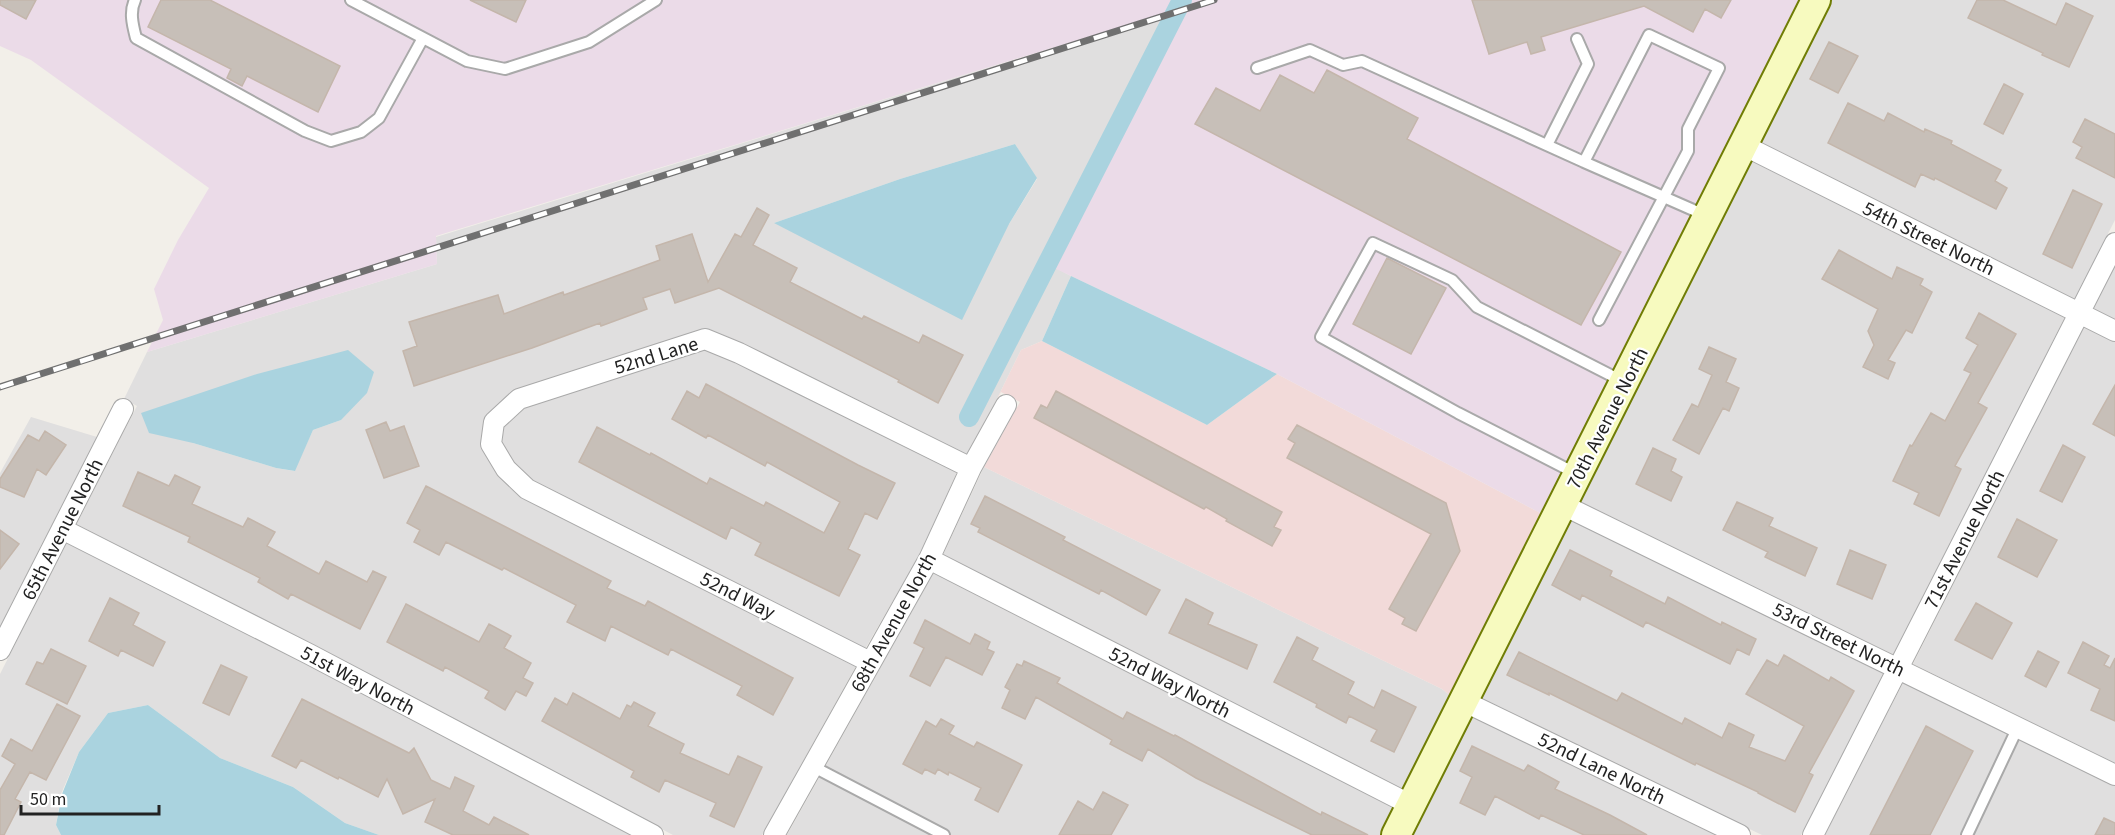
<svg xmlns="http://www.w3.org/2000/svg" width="2115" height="835" font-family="'Source Sans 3',sans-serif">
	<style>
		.residential { fill: #e0dfdf; fill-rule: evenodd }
		.commercial { fill: #f2dad9 }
		.industrial { fill: #ebdbe8 }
		.water { fill: #aad3df }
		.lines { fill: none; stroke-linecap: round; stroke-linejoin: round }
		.canal { stroke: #aad3df; stroke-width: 20 }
		.building { fill: #c7bfb8; stroke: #c4b6ab; stroke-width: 1.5 }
		.lane-casing { stroke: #a9a9a9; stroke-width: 14 }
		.street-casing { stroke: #a9a9a9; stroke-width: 22 }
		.secondary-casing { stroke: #707d05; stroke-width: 32 }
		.lane { stroke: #fff; stroke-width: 10 }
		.street { stroke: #fff; stroke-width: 20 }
		.secondary { stroke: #f7fabf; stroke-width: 28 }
		.rail-casing { stroke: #707070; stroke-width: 7 }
		.rail { stroke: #fff; stroke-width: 4.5; stroke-dasharray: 14; stroke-linecap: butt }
		.labels { text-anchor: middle; stroke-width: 4.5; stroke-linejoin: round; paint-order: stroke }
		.street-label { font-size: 20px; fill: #222; stroke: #fff }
	</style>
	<rect width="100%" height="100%" fill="#f2efe9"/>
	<path class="residential" d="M1828,0H2115V220L2074,300L1757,142Z
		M1183,8L1050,265L1071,276L1042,341L1021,350L995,403L966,455L743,345L709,330H701L515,390L487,414L484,419L481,441L482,448L499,475L523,498L856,666L762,835H673L313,646L76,525L137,406L124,399L147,352L437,264L436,237ZM1015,144L1037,179L1009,224L774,223L900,179ZM341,420L313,430L294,471L276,468L193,443Z
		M1748,159L2065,317L1894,655L1577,501Z
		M2115,266V321L2093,309Z
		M2084,326L2115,342V764L1913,664Z
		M706,349L735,362L957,472L920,554L865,649L533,481L514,463L502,443L504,427L525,408Z
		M31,417L97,437L0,626V473Z
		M984,467L1442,689L1453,698L1406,791L943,555Z
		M1568,518L1885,672L1801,835H1762L1478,698Z
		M67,542L304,663L632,835H379L345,823L293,787L220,758L148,705L108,713L79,752L61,794L56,825L61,835H0V674Z
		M934,572L1397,808L1384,835H787Z
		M1904,681L2115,785V835H1825Z
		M1469,715L1718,835H1408Z"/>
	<path class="commercial" d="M1042,341L1207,425L1277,374L1546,516L1453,698L1442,689L984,467L1020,402L1001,392L995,403L1021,350Z"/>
	<path class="industrial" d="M0,0H1804L1546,516L1277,374L1050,266L1183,8L436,236L437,264L147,352L163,320L154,289L178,240L209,188L31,60L0,46Z"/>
	<path class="water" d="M1015,144L1037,178L1009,224L962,320L774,223L900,179Z
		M1071,276L1277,374L1207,425L1042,341Z
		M348,350L374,372L367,393L341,420L313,430L295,471L276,468L193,443L149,433L141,413L257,374Z
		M148,705L220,758L293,787L345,823L379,835H61L56,825L62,794L79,752L108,713Z"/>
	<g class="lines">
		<path class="canal" d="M969,417L1182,0"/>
	</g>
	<path class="building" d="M0,0H36L26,19L0,5Z
		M161,0H210L340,66L318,112L247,76L242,86L227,78L231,69L148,27Z
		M470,0H526L516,22Z
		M1472,0H1731L1721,18L1705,9L1693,32L1644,6L1541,37L1545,50L1531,54L1527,42L1489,54Z
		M1977,0H2003L2056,25L2066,3L2093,16L2069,67L2042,55L2043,53L1968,18Z
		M1829,42L1858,56L1838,93L1810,79Z
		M1327,70L1418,118L1407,139L1621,252L1581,325L1195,124L1216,88L1260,111L1280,75L1314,93Z
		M2004,84L2023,94L2003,134L1984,124Z
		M1848,103L1884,121L1888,113L1924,132L1925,129L1952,141L1951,144L2001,170L1995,181L2007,188L1996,209L1935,178L1934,180L1921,174L1915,187L1828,143Z
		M2085,119L2115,134V178L2076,158L2082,147L2073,142Z
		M2073,190L2102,204L2072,268L2043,254Z
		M757,208L769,215L753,245L797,268L790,282L862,319L864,316L919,343L923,335L963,355L938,403L898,382L899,380L719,288L675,303L670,289L643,298L647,309L601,326L600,323L532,348L414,386L403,351L417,346L409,322L498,295L504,314L563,292L564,295L660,260L656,246L692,234L708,282L735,234L741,237Z
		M1839,250L1892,279L1897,267L1923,279L1920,285L1932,292L1912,333L1906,330L1888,360L1895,363L1888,379L1863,367L1874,345L1868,331L1878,309L1822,279Z
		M1387,258L1446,288L1411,354L1353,324Z
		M1979,313L2016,334L1978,403L1987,408L1955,466L1961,469L1939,516L1914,504L1919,493L1893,481L1910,445L1912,446L1931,413L1945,421L1971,373L1964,370L1978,345L1966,338Z
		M1709,347L1736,359L1726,382L1739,388L1729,411L1723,408L1699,454L1673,440L1692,404L1698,407L1712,375L1699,369Z
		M706,384L858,465L895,483L877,519L865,513L848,549L860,555L839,596L755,555L761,543L731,527L726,539L579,462L597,427L650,455L651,453L707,484L710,478L764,506L766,502L824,533L840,502L767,462L765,466L708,435L706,438L672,419L687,391L699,398Z
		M2115,385V436L2093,424Z
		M1056,391L1282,512L1274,527L1281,530L1272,546L1226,521L1227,519L1206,507L1204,509L1034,418L1041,405L1047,408Z
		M386,422L390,431L404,426L419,466L384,478L366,430Z
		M1297,425L1446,503L1460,551L1416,631L1402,624L1405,618L1389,609L1431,534L1287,458L1295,443L1288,439Z
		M45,431L66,445L46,475L37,469L24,497L0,487V479L28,435L39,441Z
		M2063,445L2085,457L2062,502L2040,491Z
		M1653,448L1676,459L1671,471L1682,477L1671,501L1636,484Z
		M138,472L169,486L175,475L200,487L192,504L243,527L248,518L275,532L267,546L319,574L326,561L367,582L373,571L386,577L360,629L291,594L288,599L258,582L260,578L188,542L190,537L123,506Z
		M426,486L611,581L607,588L645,606L648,601L793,678L773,715L737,695L742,686L671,649L668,655L611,626L605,641L567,622L576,605L504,568L502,570L446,542L439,555L414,542L420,530L407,523Z
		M985,496L1065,537L1063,540L1160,590L1146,615L1101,590L1099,594L978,532L980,528L971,524Z
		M1737,502L1773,518L1769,526L1817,548L1805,576L1765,557L1768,552L1723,530Z
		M2017,519L2057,540L2037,577L1998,557Z
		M0,530L19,544L0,569Z
		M1570,550L1612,571L1610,576L1665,604L1668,597L1721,625L1722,622L1756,639L1749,655L1737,649L1730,664L1646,622L1643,627L1582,595L1580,600L1552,585Z
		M1850,550L1886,565L1872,599L1837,584Z
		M110,598L139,613L133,625L165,642L153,666L121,650L118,656L89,641Z
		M1186,599L1213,613L1208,624L1257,645L1247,669L1169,633Z
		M1976,603L2012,623L1992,659L1955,640Z
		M406,604L479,642L489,624L511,636L504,648L531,663L523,678L533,683L526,696L516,691L505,710L485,698L489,691L445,667L443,671L387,642Z
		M925,620L970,644L975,634L990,642L987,649L994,652L982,675L946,657L930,686L910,676L924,648L914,643Z
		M1297,637L1318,648L1312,660L1354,682L1348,694L1374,708L1382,690L1416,707L1394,752L1371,741L1377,730L1349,716L1346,723L1316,707L1317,704L1274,682Z
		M2083,642L2109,656L2104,665L2110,668L2115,658V721L2091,710L2100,689L2068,673Z
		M51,649L86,666L67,704L26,684L37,662L43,664Z
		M2038,651L2059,662L2046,687L2025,676Z
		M1519,652L1617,701L1622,693L1682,724L1685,718L1722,738L1729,723L1754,735L1749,747L1785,761L1804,726L1746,694L1767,660L1778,666L1784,655L1829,681L1831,677L1854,691L1809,773L1813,775L1795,812L1758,793V792L1696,763L1695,765L1549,693V695L1507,675Z
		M1024,661L1060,678L1057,683L1123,719L1127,712L1174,736L1175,735L1321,815L1322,812L1368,835H1312L1196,778L1148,749L1142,761L1110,744L1112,740L1036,697L1025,719L1002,708L1010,690L1005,687L1017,664L1022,666Z
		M221,665L247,677L229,715L203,703Z
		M573,693L620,719L627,705L631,707L634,702L655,713L648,726L684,744L680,753L729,775L738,756L762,767L734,827L710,816L716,803L665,780L659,792L631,777L634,771L542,721L555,698L567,705Z
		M302,699L409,753L414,748L431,780L450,789L455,777L474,786L463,811L489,825L494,817L529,835H453L425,822L435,799L403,814L387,779L378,797L339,777L338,779L301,760L296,768L272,756Z
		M57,704L80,716L46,780L30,772L15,799L21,802L4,835H0V790L15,764L2,756L11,739L32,751Z
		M941,719L954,726L949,734L974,747L977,742L1022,765L998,812L975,800L981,788L949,772L948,775L938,769L935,774L925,769L922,774L903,764L926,721L936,727Z
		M1926,726L1973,751L1930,835H1870Z
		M1472,746L1524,771L1528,765L1559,782L1555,789L1610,815L1647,835H1584L1541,815L1539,819L1495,796L1485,815L1460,803L1472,777L1460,771Z
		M1103,792L1128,805L1111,835H1059L1078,801L1093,810Z
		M2104,818L2115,823V835H2095Z"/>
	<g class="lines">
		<g class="lane-casing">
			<path id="lane" d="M135,0C129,12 133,26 136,38L305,131L331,141L361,132L379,118L423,38
				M351,0L467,61L505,69L589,42L656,0
				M1257,68L1310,50L1343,65L1362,61L1584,162
				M1547,145L1588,64L1577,39
				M1599,320L1688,151V129L1719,68L1649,35L1584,162L1707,216
				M1577,474L1458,413L1321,337L1373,243L1452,280L1477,307L1624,382
				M812,766L944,835
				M1967,835L2018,727"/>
		</g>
		<g class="street-casing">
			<path id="street" d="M1743,145L2115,331
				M1563,505L2115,775
				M62,529L309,654L653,835
				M929,559L1411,805
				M0,650L123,409
				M870,662L527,489L506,469L491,444L494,422L519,399L705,339L739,353L971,468
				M1463,701L1740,835
				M774,835L929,559L971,468L1006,405
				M1813,835L2115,243"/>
		</g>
		<g class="secondary-casing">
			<path id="secondary" d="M1396,835L1816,0"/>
		</g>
		<use href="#lane" class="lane"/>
		<use href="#street" class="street"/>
		<use href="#secondary" class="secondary"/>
		<g class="rail-casing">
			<path id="rail" d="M0,387L1214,0"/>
		</g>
		<use href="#rail" class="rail"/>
	</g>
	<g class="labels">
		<g class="street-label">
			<text transform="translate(1929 238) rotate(26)" y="7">54th Street North</text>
			<text transform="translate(656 355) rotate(-17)" y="7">52nd Lane</text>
			<text transform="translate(1607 418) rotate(-63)" y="7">70th Avenue North</text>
			<text transform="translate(62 529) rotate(-63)" y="7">65th Avenue North</text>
			<text transform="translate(1964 539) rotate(-63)" y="7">71st Avenue North</text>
			<text transform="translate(738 595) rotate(27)" y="7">52nd Way</text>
			<text transform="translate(893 622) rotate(-61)" y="7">68th Avenue North</text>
			<text transform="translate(1839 639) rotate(26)" y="7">53rd Street North</text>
			<text transform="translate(358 680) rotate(28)" y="7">51st Way North</text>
			<text transform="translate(1170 682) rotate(27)" y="7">52nd Way North</text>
			<text transform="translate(1602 768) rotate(26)" y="7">52nd Lane North</text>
		</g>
	</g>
	<path d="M21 805v9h138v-9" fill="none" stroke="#222222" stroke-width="3"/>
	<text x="30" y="805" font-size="18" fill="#222222" stroke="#ffffff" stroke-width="4.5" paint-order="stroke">50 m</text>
</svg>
